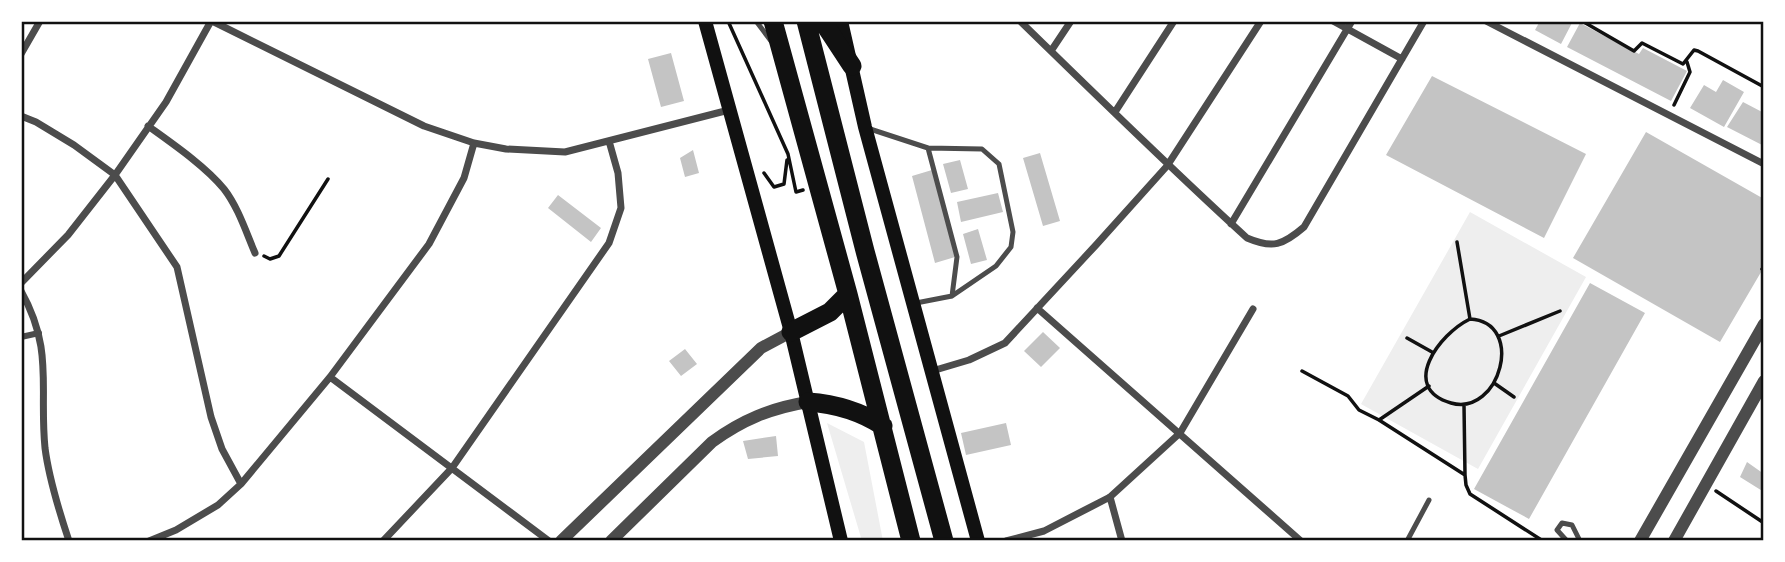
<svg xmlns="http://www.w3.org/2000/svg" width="1785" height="562" font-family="'Source Serif 4',serif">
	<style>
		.green { fill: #eee }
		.building { fill: #c4c4c4 }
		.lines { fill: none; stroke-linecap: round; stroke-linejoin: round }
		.path { stroke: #111; stroke-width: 3.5 }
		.service { stroke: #4c4c4c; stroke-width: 5 }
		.pedestrian { stroke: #4c4c4c; stroke-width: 6 }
		.minor { stroke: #4c4c4c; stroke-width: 7 }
		.tertiary { stroke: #4c4c4c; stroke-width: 12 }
		.secondary { stroke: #111; stroke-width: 14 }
		.motorway { stroke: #111; stroke-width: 19 }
		.neatline { fill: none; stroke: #111; stroke-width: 2.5 }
	</style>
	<rect width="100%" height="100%" fill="#fff"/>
	<path class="green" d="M1470,212L1586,277L1478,469L1361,404Z
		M827,423L864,442L883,541H862Z"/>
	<path class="building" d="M1540,21H1573L1561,44L1535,30Z
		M1580,23L1639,54L1643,48L1687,71L1671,101L1567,47Z
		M671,53L684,101L661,107L648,59Z
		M1432,76L1586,154L1544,238L1386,155Z
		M1723,80L1744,92L1724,127L1690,108L1704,85L1716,92Z
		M1743,102L1764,113V146L1727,127Z
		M1646,132L1764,199V267L1720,342L1573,258Z
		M693,150L699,173L685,177L680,158Z
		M1040,153L1060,221L1043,226L1023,158Z
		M960,160L968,189L951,193L943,164Z
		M932,170L955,257L935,263L912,176Z
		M998,193L1003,212L961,222L957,202Z
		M558,195L601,228L591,242L548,208Z
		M978,229L987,260L971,264L963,234Z
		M1590,283L1645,313L1529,519L1474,489Z
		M1043,332L1060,348L1041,367L1024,351Z
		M685,349L697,364L681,376L669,361Z
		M1006,423L1011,445L966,455L961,433Z
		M776,436L778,456L748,459L743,441Z
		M1747,462L1764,474V492L1740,477Z"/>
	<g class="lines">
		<path class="path" d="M728,21L788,154L796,192L803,190
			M1582,21L1634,51L1642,43L1683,64L1694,50L1698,51L1764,87
			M1674,105L1690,72L1687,62
			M764,173L774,187L784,184L787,160
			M1457,242L1470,319
			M264,256L270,259L279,256L328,179
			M1762,269L1764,270
			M1470,319C1526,322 1500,417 1451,403C1399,388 1439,334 1470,319Z
			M1499,336L1560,311
			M1407,338L1432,352
			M1302,371L1348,396L1359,410L1379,420L1465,475L1466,485L1470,494L1543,541
			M1494,383L1514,397
			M1464,405L1465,475
			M1379,420L1429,386
			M1716,491L1764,523"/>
		<path class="service" d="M756,21L771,41
			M867,128L928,148L957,257L952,296L916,303
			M928,148L982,149L999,164L1013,232L1011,247L996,266L952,296
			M1407,541L1429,500
			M1567,541L1557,530L1562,523L1572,525L1580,541"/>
		<path class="pedestrian" d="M21,337L39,333"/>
		<path class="minor" d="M212,21L424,126L474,143L506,149L565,152L729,110
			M1020,21C1095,94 1170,168 1247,238C1273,249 1283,245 1304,227L1424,21
			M1333,21L1402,59
			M1486,21L1764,164
			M1051,51L1071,21
			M21,54L40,21
			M1115,112L1174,21
			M21,116L36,122L74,145L115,175L177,267L211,417L222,449L241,484
			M148,126C173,144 205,166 224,189C238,207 246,232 255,253
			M1231,224L1352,21
			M21,283L68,235L115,175L166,102L211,21
			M21,291C54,350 39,387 45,448C49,479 59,511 69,541
			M1037,308L1301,541
			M932,371L969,360L1005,343L1096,245L1167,166L1261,21
			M330,377L549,541
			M1110,497L1122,541
			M149,541L176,530L218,505L241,484L330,377L429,244L464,178L474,143
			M383,541L452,468L609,243L621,208L618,173L609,141
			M1006,541L1044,531L1110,497L1180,433L1253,309"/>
		<path class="tertiary" d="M561,541L761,348L791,332
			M611,541L712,442C742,420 771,408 808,402
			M1640,541L1764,324
			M1674,541L1764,381"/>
		<path class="secondary" d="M705,21L791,332L841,541
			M841,21L865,127L978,541"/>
		<path class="motorway" d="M773,21L848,294L911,541
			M806,21L865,251L944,541
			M825,21L827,28L852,66
			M791,332L830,312L848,294
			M808,402C836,404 860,411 883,426"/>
	</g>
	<rect width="1785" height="562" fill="none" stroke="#ffffff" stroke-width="46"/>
	<rect x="23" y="23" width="1739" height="516" class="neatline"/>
</svg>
